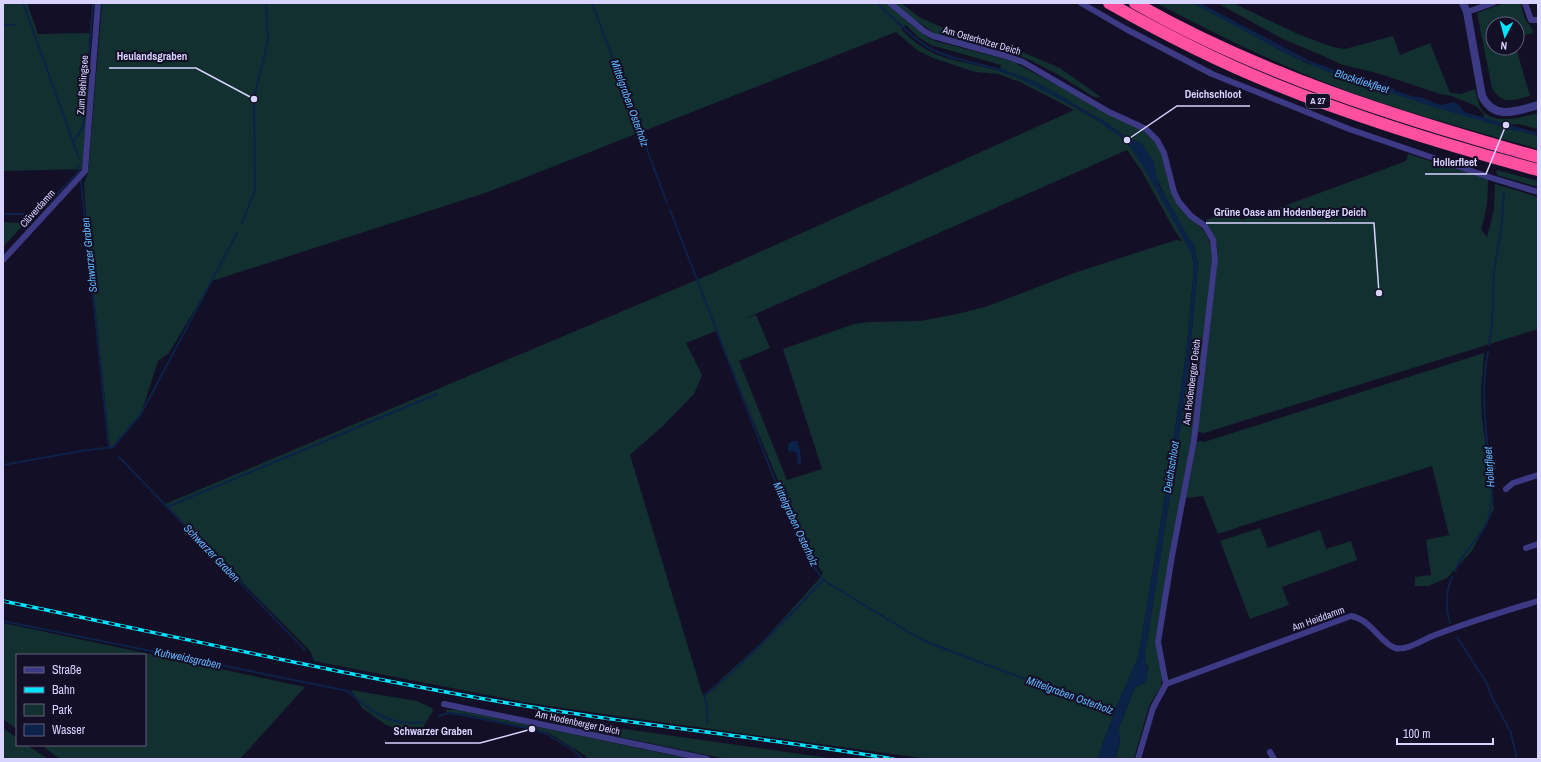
<svg xmlns="http://www.w3.org/2000/svg" width="1541" height="762" font-family="'Archivo Narrow',sans-serif">
	<style>
		.green { fill: #12302f; fill-rule: evenodd }
		.water { fill: #0c2248 }
		.lines { fill: none; stroke-linecap: round; stroke-linejoin: round }
		.stream { stroke: #0c2248; stroke-width: 2 }
		.minor { stroke: #3d3a85; stroke-width: 6 }
		.tertiary { stroke: #3d3a85; stroke-width: 8 }
		.motorway { stroke: #ff4fa3; stroke-width: 12 }
		.rail-casing { stroke: #00e5ff; stroke-width: 3.5 }
		.rail { stroke: #130f26; stroke-width: 2; stroke-dasharray: 6; stroke-linecap: butt }
		.labels { text-anchor: middle; stroke-width: 4; stroke-linejoin: round; paint-order: stroke }
		.shield { fill: #130f26; stroke: #9e99be; stroke-width: 1 }
		.shield-label { font-size: 9px; font-weight: bold; fill: #d9d4ff }
		.street-label { font-size: 10px; fill: #d9d4ff; stroke: #130f26 }
		.water-label { font-size: 11px; font-style: italic; fill: #62b6ff; stroke: #130f26 }
		.leader { fill: none; stroke: #d9d4ff; stroke-width: 1.5 }
		.callout-dot { fill: #d9d4ff; stroke: #130f26; stroke-width: 1.5 }
		.callout-label { font-size: 11px; text-anchor: middle; font-weight: bold; fill: #d9d4ff; stroke: #130f26; stroke-width: 4; stroke-linejoin: round; paint-order: stroke }
	</style>
	<rect width="100%" height="100%" fill="#130f26"/>
	<path class="green" d="M3,3H27L38,34L91,33L84,169L3,171Z
		M102,3H901L919,17L944,28L1008,46L1060,68L1095,93L1101,97H1094L1062,77L1032,61L1007,51L937,35L915,20L910,23L929,38L935,41L1012,61L1140,129L1150,136L1159,147L1163,157L1169,184L1198,225C1208,234 1211,244 1213,257L1192,434L1155,641L1162,676L1161,686L1149,706L1134,759H1115C1119,748 1122,741 1118,730L1135,687L1146,682L1148,668L1145,661V654L1177,451L1189,362L1198,266L1194,244L1188,237L1164,194L1141,143L1127,138L1107,123L1038,83L1000,68L1001,65L931,45L919,38L906,25L901,29C931,62 959,59 999,71C1029,80 1059,98 1086,114C1100,122 1115,130 1126,141C1138,153 1146,170 1154,185C1167,208 1180,230 1192,254L1194,268L1186,355L1167,483L1140,648L1137,660L1119,701L1097,759H929L631,718L523,702L314,661L310,651L165,504L713,273L1074,110L1020,82L998,74L975,72L933,58L917,50L896,32L488,192L212,281L169,353L158,361L141,414L113,447H110L87,230L84,183L88,173ZM1127,150L1141,170L1175,231L1182,241L1176,240L1074,273L985,307L957,314L920,321L869,322L854,324L783,349L822,469L787,480L739,361L770,348L756,315L744,319ZM716,331L791,512L812,557L823,573L819,579L764,640L703,696L630,455L664,425L694,394L702,375L686,343Z
		M1156,3H1193L1306,63L1503,127L1508,130L1510,129L1538,136V149C1465,128 1391,109 1321,81C1264,58 1210,31 1156,3Z
		M1217,3H1233L1300,35L1333,47L1345,49L1393,36L1400,55L1430,43L1450,93L1461,94L1475,89C1476,94 1478,101 1480,107C1491,127 1521,117 1538,113V129L1518,124L1509,125L1484,118V114L1476,106L1452,96L1440,94L1380,74L1340,64L1328,58L1283,39Z
		M1504,3H1521C1522,9 1523,17 1527,22C1530,26 1532,27 1533,33L1517,37V24H1493V48H1516L1530,96C1513,100 1503,106 1492,88L1477,13Z
		M1408,154L1488,179C1488,199 1487,211 1481,229L1487,237L1494,210L1495,184L1538,197V329L1204,433L1197,432L1218,257L1217,245L1206,220L1237,209L1241,220L1287,205L1406,161Z
		M1496,170L1538,181V187L1497,175Z
		M3,222L25,223L3,247Z
		M1484,353L1481,392L1482,418L1494,509L1472,551L1447,578L1428,586H1415V577L1431,575L1426,540L1449,535L1432,466L1242,526L1218,534L1203,496L1186,498L1196,443L1199,441L1204,442Z
		M1260,528L1268,548L1320,530L1326,549L1351,541L1357,560L1282,587L1289,605L1250,619L1220,541Z
		M3,623L305,687L240,759H60L41,745H145V655H17V729L3,719Z
		M351,690L417,701L432,708L433,711L420,732L397,729L386,725L362,708Z
		M446,710H458L690,759H586V756L549,733L532,728L464,714L447,712Z
		M555,719L836,759H726L552,723Z
		M3,728L17,738V745H27L48,759H3Z"/>
	<path class="water" d="M1193,3H1200L1308,60L1350,76L1370,81L1374,84L1386,83L1396,91L1415,97H1421L1437,104L1442,105L1454,102L1460,106L1464,112L1538,133V136L1510,129L1508,130L1502,127L1424,104L1328,72L1283,52Z
		M1000,68L1038,83L1107,123L1127,138L1141,143L1153,160L1159,185L1188,237L1194,244L1198,266L1189,362L1177,451L1145,654C1145,666 1150,669 1146,682L1135,687L1118,729C1122,740 1119,748 1115,759H1097L1119,701L1137,660L1140,648L1167,483L1186,355L1194,268L1192,254L1143,166L1126,141L1100,122L1073,106L1017,77L999,71Z
		M792,441H797C800,448 801,456 801,464L798,465L797,453L793,451L789,452L788,450V445Z"/>
	<g class="lines">
		<path class="stream" d="M23,3L79,158
			M592,3L667,203
			M877,3C892,17 913,39 931,49C952,60 978,63 1001,70
			M3,25H15
			M73,143L83,126L93,3
			M81,181L109,448
			M47,205L80,170L79,167
			M670,210L784,504L811,562L823,580L922,640L987,665L1117,712
			M3,214H38
			M242,223L255,190L254,99L268,40L266,3
			M1489,345L1492,325L1494,270L1501,230L1504,192
			M119,457L305,650
			M3,465L81,451L113,447L141,414L237,233
			M167,507L437,394
			M1455,571C1464,547 1487,536 1491,508C1494,491 1490,471 1488,453C1485,420 1481,386 1488,352
			M3,621L348,691C371,712 391,727 423,722
			M1450,623C1445,606 1446,593 1452,577
			M1457,637L1486,682L1493,699L1511,733L1517,759
			M439,716L448,713L457,714L532,729L547,734L572,749L583,759
			M707,723V706L704,696C747,661 785,621 823,580"/>
		<path class="minor" d="M890,3L924,31L933,36L1006,56L1023,62L1109,112L1146,129L1157,140L1164,153L1174,192L1179,202L1191,216L1205,226L1213,240L1215,259L1194,440L1172,556L1158,642L1166,684L1153,708L1138,759
			M1081,3L1126,29L1212,74L1349,129L1492,178L1538,192
			M1525,3L1531,20H1538
			M1467,12L1493,3
			M3,260L85,171L98,3
			M1506,489L1513,483L1538,475
			M1526,548L1538,544
			M1166,684L1351,616C1372,620 1379,642 1395,648C1406,651 1421,641 1430,637C1465,623 1502,612 1538,601
			M444,704L707,759
			M1270,752L1274,759"/>
		<path class="tertiary" d="M1463,3L1467,12L1482,96C1494,121 1517,111 1538,105"/>
		<path class="motorway" d="M1109,3C1162,33 1217,61 1274,84C1360,119 1449,146 1538,170
			M1135,3C1261,75 1399,118 1538,157"/>
		<g class="rail-casing">
			<path id="rail" d="M3,601C169,635 335,673 502,702C632,725 763,737 893,759"/>
		</g>
		<use href="#rail" class="rail"/>
	</g>
	<g class="labels">
		<rect class="shield" x="1306" y="94" width="24" height="14" rx="3"/>
		<g class="shield-label">
			<text x="1318" y="104">A 27</text>
		</g>
		<g class="street-label">
			<text transform="translate(982 40) rotate(16)" y="4">Am Osterholzer Deich</text>
			<text transform="translate(82 85) rotate(-86)" y="4">Zum Behlingsee</text>
			<text transform="translate(37 208) rotate(-48)" y="4">Clüverdamm</text>
			<text transform="translate(1191 382) rotate(-83)" y="4">Am Hodenberger Deich</text>
			<text transform="translate(1318 618) rotate(-20)" y="4">Am Heiddamm</text>
			<text transform="translate(578 722) rotate(12)" y="4">Am Hodenberger Deich</text>
		</g>
		<g class="water-label">
			<text transform="translate(1362 81) rotate(18)" y="4">Blockdiekfleet</text>
			<text transform="translate(630 103) rotate(70)" y="4">Mittelgraben Osterholz</text>
			<text transform="translate(89 255) rotate(-96)" y="4">Schwarzer Graben</text>
			<text transform="translate(1171 467) rotate(-81)" y="4">Deichschloot</text>
			<text transform="translate(1489 467) rotate(-94)" y="4">Hollerfleet</text>
			<text transform="translate(796 524) rotate(65)" y="4">Mittelgraben Osterholz</text>
			<text transform="translate(212 553) rotate(46)" y="4">Schwarzer Graben</text>
			<text transform="translate(188 658) rotate(12)" y="4">Kuhweidsgraben</text>
			<text transform="translate(1070 695) rotate(20)" y="4">Mittelgraben Osterholz</text>
		</g>
	</g>
	<path class="leader" d="M254 99L196 68H109M1127 140L1177 106H1250M1506 125L1486 174H1425M1379 293L1374 223H1206M532 729L480 743H385"/>
	<g class="callout-dot">
		<circle cx="254" cy="99" r="4"/>
		<circle cx="1127" cy="140" r="4"/>
		<circle cx="1506" cy="125" r="4"/>
		<circle cx="1379" cy="293" r="4"/>
		<circle cx="532" cy="729" r="4"/>
	</g>
	<g class="callout-label">
		<text x="152" y="60">Heulandsgraben</text>
		<text x="1213" y="98">Deichschloot</text>
		<text x="1455" y="166">Hollerfleet</text>
		<text x="1290" y="216">Grüne Oase am Hodenberger Deich</text>
		<text x="433" y="735">Schwarzer Graben</text>
	</g>
	<rect width="1541" height="762" fill="none" stroke="#d9d4ff" stroke-width="8"/>
	<rect x="16" y="654" width="130" height="92" fill="#130f26" stroke="#625e7d"/>
	<rect x="24" y="667" width="20" height="6" fill="#3d3a85" stroke="#625e7d"/>
	<text x="52" y="674" font-size="12" fill="#d9d4ff">Straße</text>
	<rect x="24" y="687" width="20" height="6" fill="#00e5ff" stroke="#625e7d"/>
	<text x="52" y="694" font-size="12" fill="#d9d4ff">Bahn</text>
	<rect x="24" y="704" width="20" height="12" fill="#12302f" stroke="#625e7d"/>
	<text x="52" y="714" font-size="12" fill="#d9d4ff">Park</text>
	<rect x="24" y="724" width="20" height="12" fill="#0c2248" stroke="#625e7d"/>
	<text x="52" y="734" font-size="12" fill="#d9d4ff">Wasser</text>
	<g transform="translate(1505 36) rotate(186)"><circle r="19" fill="#130f26" stroke="#625e7d"/>
	<path d="M0-3L7 15L0 10L-7 15Z" fill="#00e5ff"/>
	<text y="-6" font-size="11" font-weight="bold" text-anchor="middle" fill="#d9d4ff">N</text>
	</g>
	<path d="M1397 738v6h96v-6" fill="none" stroke="#d9d4ff" stroke-width="2"/>
	<text x="1403" y="738" font-size="12" fill="#d9d4ff" stroke="#130f26" stroke-width="3" paint-order="stroke">100 m</text>
</svg>
